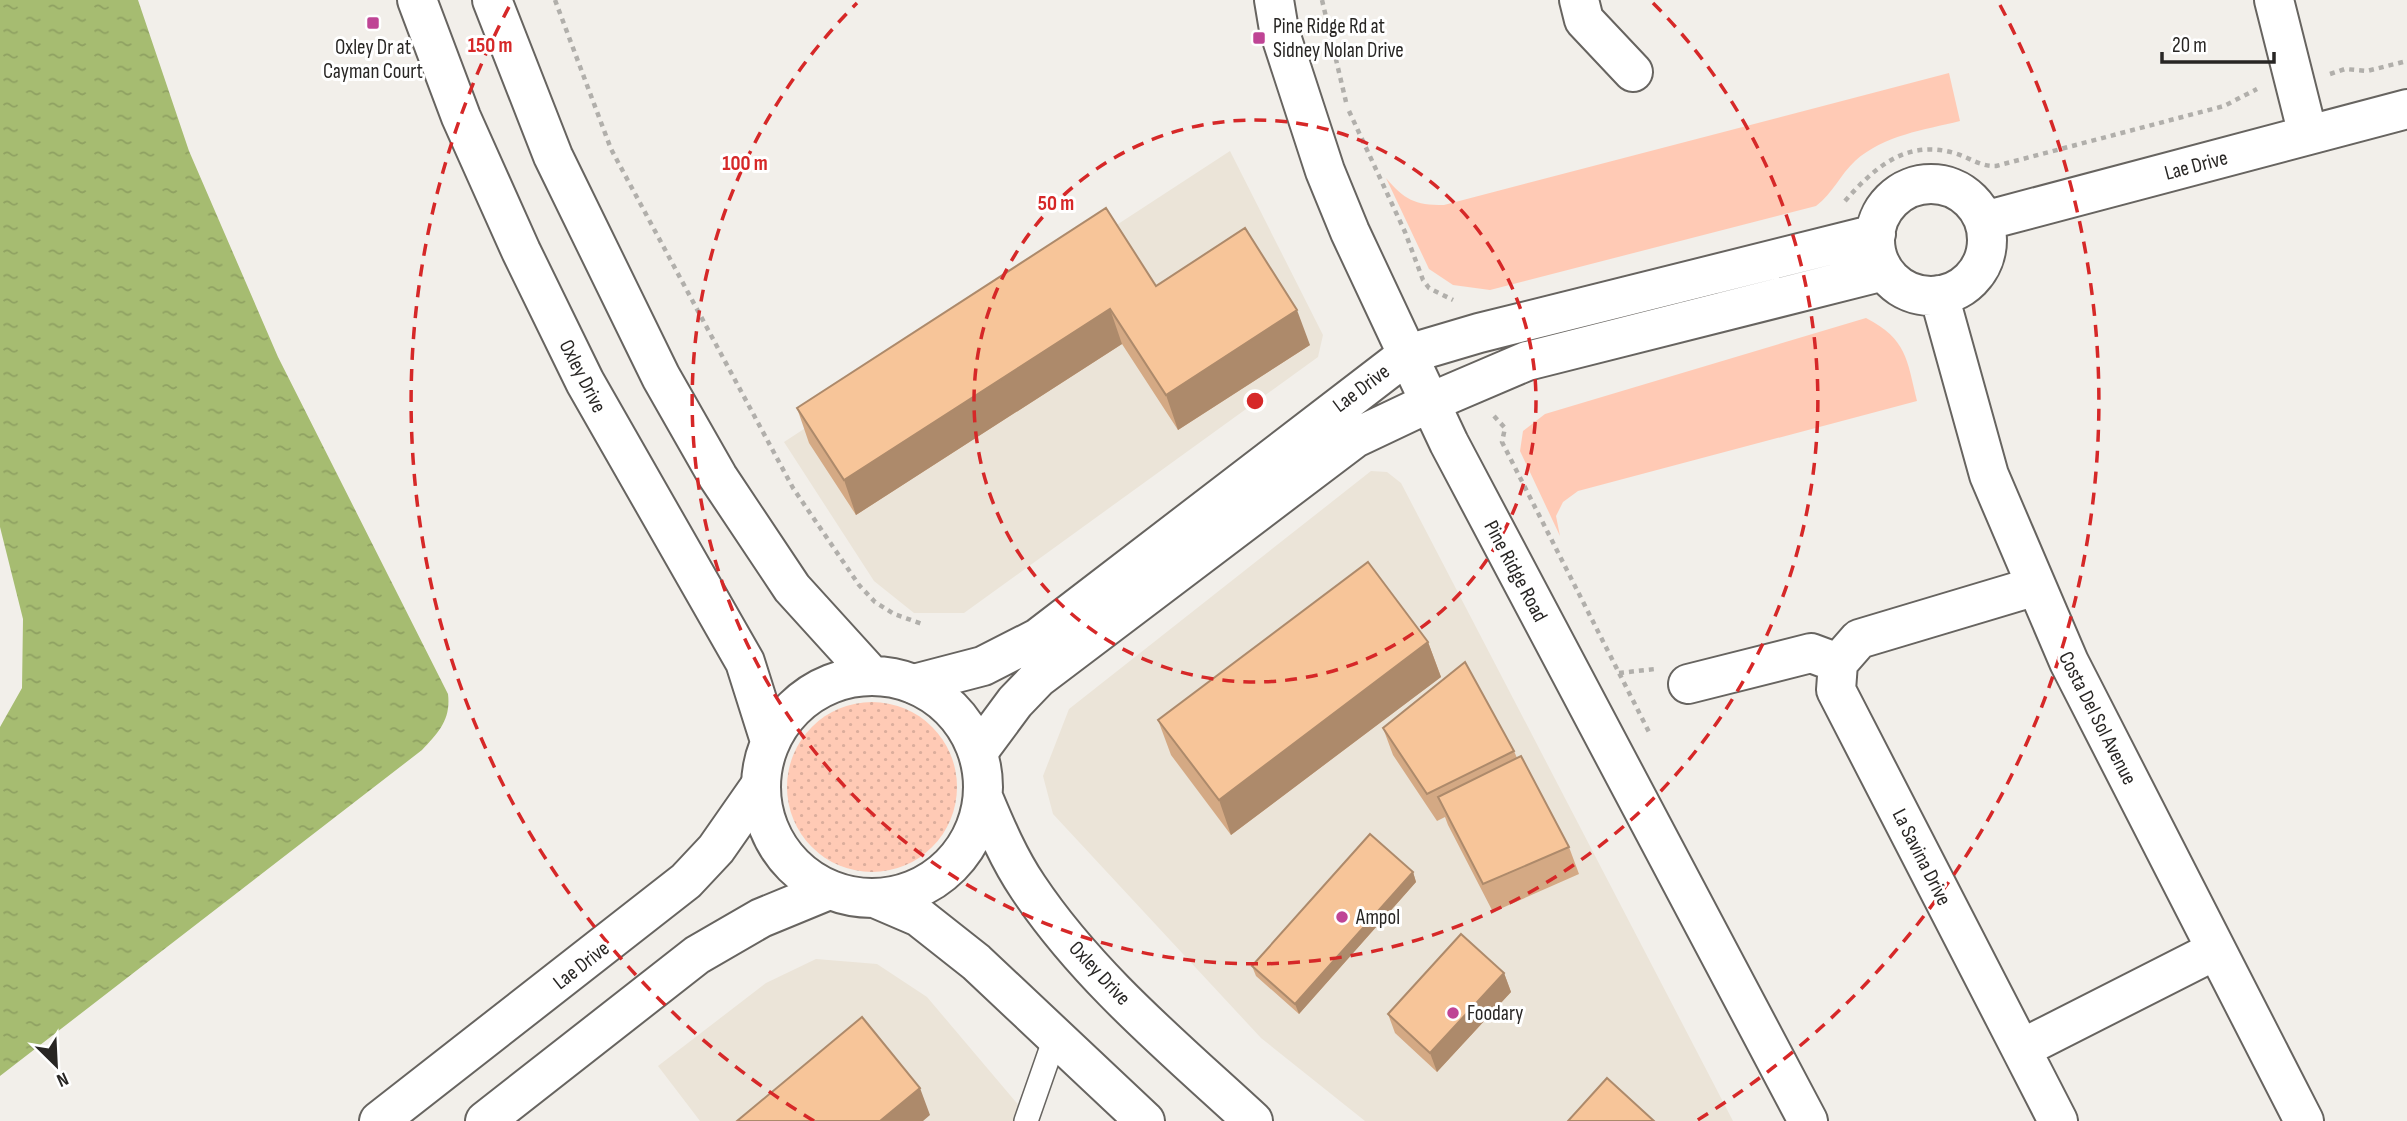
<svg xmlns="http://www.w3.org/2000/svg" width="2407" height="1121" font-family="'Sofia Sans Condensed',sans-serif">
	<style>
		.built { fill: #ebe4d8 }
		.grass { fill: url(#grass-dots) }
		.green { fill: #ffcab5 }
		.water { fill: url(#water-ripples) }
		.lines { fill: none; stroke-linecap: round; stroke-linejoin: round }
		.service-casing { stroke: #676460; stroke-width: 26 }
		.minor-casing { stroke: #676460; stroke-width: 42 }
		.tertiary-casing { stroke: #676460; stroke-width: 42 }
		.secondary-casing { stroke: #676460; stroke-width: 42 }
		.primary-casing { stroke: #676460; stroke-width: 42 }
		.path { stroke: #b1afab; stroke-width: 4.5; stroke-dasharray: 5 5; stroke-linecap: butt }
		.service { stroke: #fff; stroke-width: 23 }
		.minor { stroke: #fff; stroke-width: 38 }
		.tertiary { stroke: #fff; stroke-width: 38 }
		.secondary { stroke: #fff; stroke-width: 38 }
		.primary { stroke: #fff; stroke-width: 38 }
		.wall { fill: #d4a984 }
		.shaded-wall { fill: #ad8a6b }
		.building { fill: #f7c599; stroke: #ad8a6b; stroke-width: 2 }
		.ring { fill: none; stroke: #d62828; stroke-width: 3.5; stroke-dasharray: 12 9 }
		.poi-dot { fill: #bf4495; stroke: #fff; stroke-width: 2.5 }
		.labels { text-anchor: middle; stroke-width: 6; stroke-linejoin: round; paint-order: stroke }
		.poi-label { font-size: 21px; fill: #282624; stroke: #fff; text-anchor: start }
		.street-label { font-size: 21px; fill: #282624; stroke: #fff }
		.centre { fill: #d62828; stroke: #fff; stroke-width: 3.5 }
		.ring-label { font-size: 21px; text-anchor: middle; font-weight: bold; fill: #d62828; stroke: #fff; stroke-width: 6; stroke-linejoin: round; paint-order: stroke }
	</style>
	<defs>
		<pattern id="grass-dots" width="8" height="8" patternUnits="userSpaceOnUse" patternTransform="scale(1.75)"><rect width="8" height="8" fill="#ffcab5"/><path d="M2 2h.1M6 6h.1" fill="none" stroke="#dbad9c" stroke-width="1.8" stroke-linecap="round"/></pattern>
		<pattern id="water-ripples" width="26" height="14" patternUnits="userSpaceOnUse" patternTransform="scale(1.75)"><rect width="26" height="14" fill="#a6bc71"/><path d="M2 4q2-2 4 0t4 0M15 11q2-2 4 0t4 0" fill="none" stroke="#8fa162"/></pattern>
	</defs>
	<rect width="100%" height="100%" fill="#f2efea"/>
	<path class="built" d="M1230,151L1323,335L1318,357L964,613H914L874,581L784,442Z
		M1371,471L1387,472L1401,483L1733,1121H1365L1261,1038L1053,814L1043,776L1069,709Z
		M816,959L877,964L927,997L1032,1121H700L658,1066L766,983Z"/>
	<path class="grass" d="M787 787a85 85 0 1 1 170 0a85 85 0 1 1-170 0Z"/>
	<path class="green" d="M1949,73L1960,121C1924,130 1884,135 1855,161C1840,175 1833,193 1816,206L1490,290L1453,285L1429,269L1386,178C1405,200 1414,205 1444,205Z
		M1866,318C1907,339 1907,360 1917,401L1578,491L1563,502L1556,516L1560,536L1520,451L1523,431L1545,414Z"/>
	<path class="water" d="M0,0H138L189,151L278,357L448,694C451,719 439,732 422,750L0,1076V727L22,688L23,619L0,527Z"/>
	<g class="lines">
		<g class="service-casing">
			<path id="service" d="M1026,1121L1056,1035"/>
		</g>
		<g class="minor-casing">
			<path id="minor" d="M1579,0L1584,20L1633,72
				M2274,0L2308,135
				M1875 240a56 56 0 1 1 112 0a56 56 0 1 1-112 0Z
				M1984,221L2407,109
				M1939,295L1989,475L2069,662L2304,1121
				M1408,354L1479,333L1876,234
				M1431,402L1527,361L1884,271
				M1688,684L1811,653L1838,663
				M2021,1049L1836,690L1838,663L1859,639L2036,586
				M2058,1121L2021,1049L2216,950"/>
		</g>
		<g class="tertiary-casing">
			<path id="tertiary" d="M1274,0L1279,30L1325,171L1350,232L1449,443L1808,1121
				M914,684L983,666L1038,638L1408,354
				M978,752L1015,702L1038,678L1355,438L1431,402"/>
		</g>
		<g class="secondary-casing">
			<path id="secondary" d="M379,1121L686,881L716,849L760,786
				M485,1121L697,955L761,918L829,890"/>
		</g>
		<g class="primary-casing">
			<path id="primary" d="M417,0L461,117L521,251L585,382L745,662L770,741
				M492,0L553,156L661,377L718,477L792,588L871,675
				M761 787a111 111 0 1 1 222 0a111 111 0 1 1-222 0Z
				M983,797C996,828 1009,859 1028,887C1088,977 1174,1048 1253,1121
				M877,899L919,917L976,962L1145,1121"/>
		</g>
		<path class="path" d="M555,0L611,149L793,488L859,585L875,602L894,614L925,625
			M1322,0L1346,102
			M2330,74L2345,69L2367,71L2407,61
			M1349,111L1405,232L1423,280L1429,288L1453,300
			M1845,201C1874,168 1906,139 1954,153C1969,157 1980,167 1996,166L2224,106L2257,89
			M1494,416L1505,428L1502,442L1650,734
			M1619,673L1655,669"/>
		<use href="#service" class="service"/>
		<use href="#minor" class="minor"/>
		<use href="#tertiary" class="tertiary"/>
		<use href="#secondary" class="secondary"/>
		<use href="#primary" class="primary"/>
	</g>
	<path class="wall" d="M1156,286L1310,345L1178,430L1122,344L856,515L809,443L797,408Z
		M1428,642L1441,677L1231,835L1171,755L1158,720Z
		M1383,728L1514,751L1517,758L1569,847L1579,874L1493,912L1448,825L1445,817L1437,821L1393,755Z
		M1413,872L1416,882L1299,1014L1256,976L1252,966Z
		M1504,973L1511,992L1437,1072L1395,1033L1388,1014Z"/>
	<path class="shaded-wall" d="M1110,309L1122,344L856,515L844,480Z
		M1297,310L1310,345L1178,430L1166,395Z
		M1428,642L1441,677L1231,835L1219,800Z
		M1413,872L1416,882L1299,1014L1295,1004Z
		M1504,973L1511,992L1437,1072L1430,1053Z
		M920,1088L930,1115L923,1121H880Z"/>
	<path class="building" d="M1106,208L1156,286L1245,228L1297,310L1166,395L1110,309L844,480L797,408Z
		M1368,562L1428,642L1219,800L1158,720Z
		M1465,662L1514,751L1427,794L1383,728Z
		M1521,756L1569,847L1483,884L1438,797Z
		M1370,834L1413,872L1295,1004L1252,966Z
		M1461,934L1504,973L1430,1053L1388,1014Z
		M862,1017L920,1088L880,1121H737Z
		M1607,1078L1654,1121H1568Z"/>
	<g class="ring">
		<circle cx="1255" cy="401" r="281"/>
		<path d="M1653 3A563 563 0 1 1 857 3"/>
		<path d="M814 1121A844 844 0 0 1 510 5M2000 5A844 844 0 0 1 1696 1121"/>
	</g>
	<g class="poi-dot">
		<rect x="366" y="16" width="14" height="14" rx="3.5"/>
		<rect x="1252" y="31" width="14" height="14" rx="3.5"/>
		<circle cx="1342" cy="917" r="7"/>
		<circle cx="1453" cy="1013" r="7"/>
	</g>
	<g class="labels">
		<g class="poi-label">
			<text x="1273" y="33">Pine Ridge Rd at<tspan x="1273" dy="24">Sidney Nolan Drive</tspan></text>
			<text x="373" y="54" text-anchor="middle">Oxley Dr at<tspan x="373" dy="24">Cayman Court</tspan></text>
			<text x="1356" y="924">Ampol</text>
			<text x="1467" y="1020">Foodary</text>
		</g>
		<g class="street-label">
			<text transform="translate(2196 165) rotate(-15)" y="7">Lae Drive</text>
			<text transform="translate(583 376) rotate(63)" y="7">Oxley Drive</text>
			<text transform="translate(1361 388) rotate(-37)" y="7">Lae Drive</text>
			<text transform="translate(1516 571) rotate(62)" y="7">Pine Ridge Road</text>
			<text transform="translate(2098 718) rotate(63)" y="7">Costa Del Sol Avenue</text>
			<text transform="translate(1922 857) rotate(63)" y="7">La Savina Drive</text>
			<text transform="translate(581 965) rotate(-38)" y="7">Lae Drive</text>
			<text transform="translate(1100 973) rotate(47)" y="7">Oxley Drive</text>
		</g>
	</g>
	<circle cx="1255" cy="401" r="10" class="centre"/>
	<g class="ring-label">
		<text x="490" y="52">150 m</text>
		<text x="745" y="170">100 m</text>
		<text x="1056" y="210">50 m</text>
	</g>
	<g transform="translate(56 1065) rotate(156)" stroke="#ffffff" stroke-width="5" paint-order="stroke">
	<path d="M0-5L12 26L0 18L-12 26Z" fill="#282624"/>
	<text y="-10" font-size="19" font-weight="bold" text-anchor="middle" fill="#282624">N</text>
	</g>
	<path d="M2162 52v10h112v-10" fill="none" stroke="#282624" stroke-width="3.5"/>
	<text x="2172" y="52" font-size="21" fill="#282624" stroke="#ffffff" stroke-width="5" paint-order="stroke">20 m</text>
</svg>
